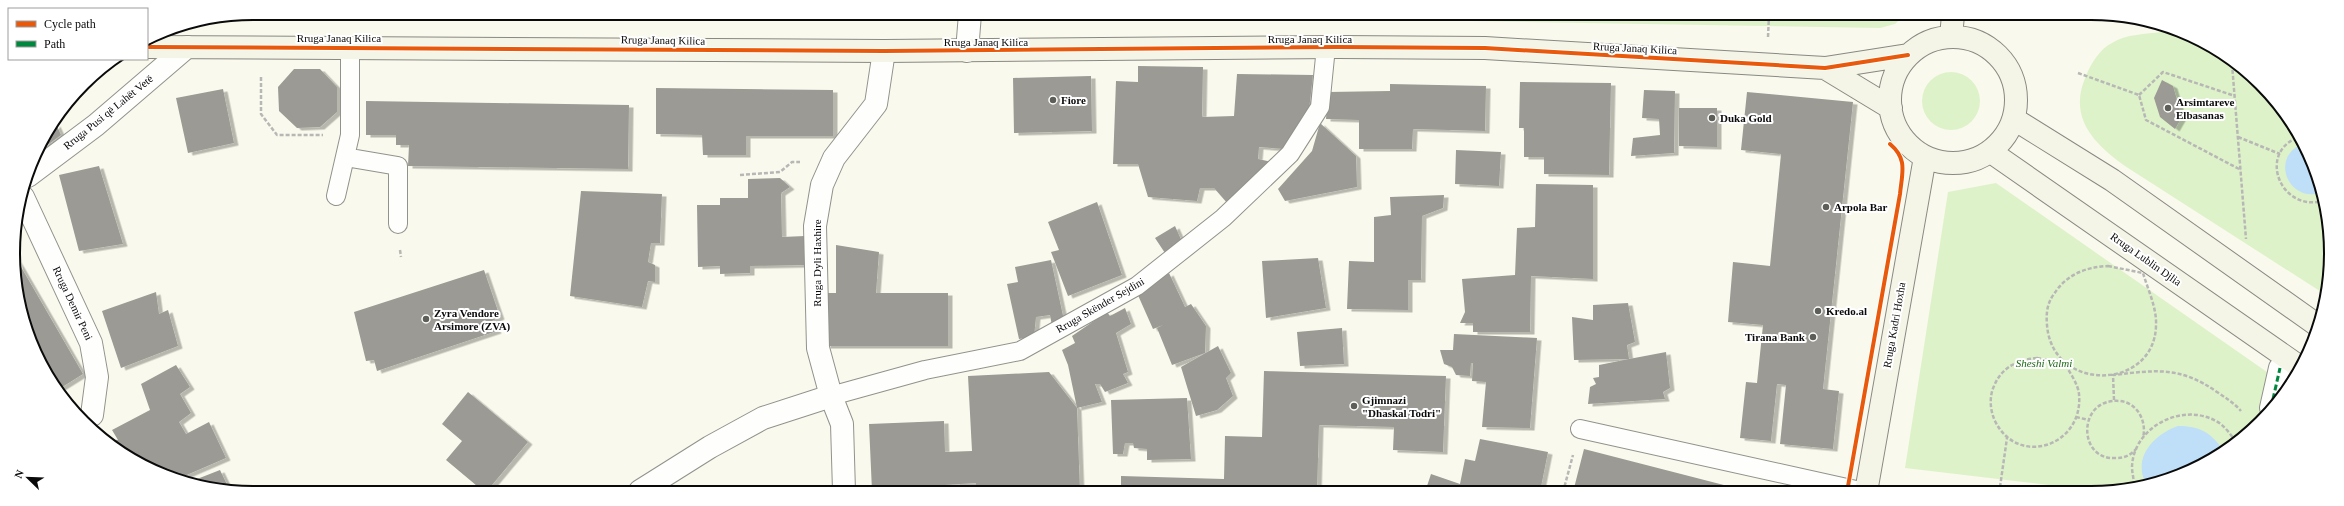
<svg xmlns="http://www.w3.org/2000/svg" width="2344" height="506" font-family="Georgia,serif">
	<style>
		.green { fill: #def2ca }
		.water { fill: #bfdef8 }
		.building { fill: #9c9a94; filter: url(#shadow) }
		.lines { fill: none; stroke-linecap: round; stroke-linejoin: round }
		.lane-casing { stroke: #92928c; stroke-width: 20 }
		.street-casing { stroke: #92928c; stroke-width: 24 }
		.secondary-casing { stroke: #898883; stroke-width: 24 }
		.path { stroke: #b7b7b5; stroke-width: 2.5; stroke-dasharray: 4 2; stroke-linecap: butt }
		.lane { stroke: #fefefc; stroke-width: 18 }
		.street { stroke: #fefefc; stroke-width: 22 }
		.secondary { stroke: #f4f4e7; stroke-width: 22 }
		.quiet { stroke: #00873e; stroke-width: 3; stroke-dasharray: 6 3; stroke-linecap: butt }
		.cycleway-casing { stroke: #fff; stroke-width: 6 }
		.cycleway { stroke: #e8590c; stroke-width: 4 }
		.poi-dot { fill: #5e5e59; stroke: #fff; stroke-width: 1.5 }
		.labels { text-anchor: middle; stroke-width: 4; stroke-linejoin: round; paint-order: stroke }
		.street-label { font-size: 11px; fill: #0a0a0a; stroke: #fff }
		.poi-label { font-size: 11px; font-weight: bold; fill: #0a0a0a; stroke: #fff; text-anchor: start }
		.park-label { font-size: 11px; font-style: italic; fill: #1d6715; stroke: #fff }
		.rim { fill: none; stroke: #0a0a0a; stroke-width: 2 }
	</style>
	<defs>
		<filter id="shadow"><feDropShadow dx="4.5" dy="2.5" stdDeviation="0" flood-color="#0004"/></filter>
	</defs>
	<rect width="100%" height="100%" fill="#faf9ed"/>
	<path class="green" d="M1415,14L1905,15L1895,24L1880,28L1415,20Z
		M2162,32L2180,35L2211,45L2281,107L2323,191L2329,284L2326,295L2128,168C2095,145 2067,118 2086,76C2091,63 2100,49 2112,43C2126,34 2146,34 2162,32Z
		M1922 101a29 29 0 1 1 58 0a29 29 0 1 1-58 0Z
		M1996,183L2287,386L2261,423L2197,468L2107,492L1905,468L1948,192Z"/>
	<path class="water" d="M2300,145L2323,191L2321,193C2288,202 2271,159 2300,145Z
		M2178,426C2199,426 2211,432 2223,450L2197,468L2145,482C2133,456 2155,434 2178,426Z"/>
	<path class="building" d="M297,13H379V15H297Z
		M1138,66L1203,67L1202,117L1234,116L1237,74L1313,75L1309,110L1284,149L1259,147L1258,159L1277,163L1228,204L1214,188H1200L1197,201L1148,197L1138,164H1113L1116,81L1138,82Z
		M294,69H320L337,87V112L320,127L297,128L279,111L278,87Z
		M1091,76L1092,131L1014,133L1013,78Z
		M2162,80L2173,86L2182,117L2175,129L2160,117L2154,98Z
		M1520,82L1611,83L1609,175L1544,174V157H1524V128H1519Z
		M1390,84L1486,86L1485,131L1413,129L1412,149H1359V120L1326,119L1328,92L1390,91Z
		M656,88L833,90V136H746V155H703L702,135L656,134Z
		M223,89L234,143L188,153L176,98Z
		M1644,90L1675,91L1674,153L1631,156L1633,138L1660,135L1659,119L1642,118Z
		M1747,92L1853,102L1823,389L1839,391L1833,449L1780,444L1786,385L1777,384L1771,441L1740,438L1746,382L1757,383L1763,325L1728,322L1733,262L1770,266L1781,154L1741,150Z
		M366,101L629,105L628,169L408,166L409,145H396V135H366Z
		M1679,108H1717V147L1679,146Z
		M1320,123L1356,156L1357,187L1285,201L1278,189L1312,151Z
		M56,124L61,135L38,152H37Z
		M1456,150L1501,152L1499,186L1455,184Z
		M99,166L123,244L79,251L59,175Z
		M780,178L790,187L781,193L782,237L805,236V265L750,266V273L720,274V266L698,267L697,205H720V198H748V179Z
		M1536,184L1593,185V279L1531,276L1530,332H1473V323H1460L1465,312L1462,279L1515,275L1517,228L1535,227Z
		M581,191L662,194L660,243H651L648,262L655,265V282L648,281L642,307L570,296Z
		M1444,195L1443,208L1422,216L1421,280H1408V310L1347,309L1349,261L1374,262V217L1391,215L1390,197Z
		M1097,202L1122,275L1068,296L1051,252L1059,250L1048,222Z
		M1175,226L1183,244L1167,256L1155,238Z
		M836,245L879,252L876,293H948V346H826V293H836Z
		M1318,258L1326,308L1266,318L1262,261Z
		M17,260L83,374L59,389L26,330Z
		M1051,260L1065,325L1052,326L1050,315L1036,317L1034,337L1019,339L1007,284L1018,282L1015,267Z
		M484,270L500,317L492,321L497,331L377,371L374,360L366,361L354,312Z
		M1169,273L1185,307L1191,304L1206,326L1205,353L1172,365L1157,328L1163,325L1153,329L1137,293Z
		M156,292L159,314L168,310L178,346L121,368L102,311Z
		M1628,303L1635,342L1627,345L1629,359L1666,352L1670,388L1663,392L1665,399L1588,404L1590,387L1596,384L1593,378L1599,377V365L1629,359L1574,360L1572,317L1593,320V305Z
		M1125,308L1131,324L1116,333L1128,372L1123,374L1128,383L1105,392L1100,384H1095L1102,402L1077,408L1068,365L1062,350L1075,343L1072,336L1107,312L1110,316Z
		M1342,328L1344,364L1300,366L1297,332Z
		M1454,334L1537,338L1530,428L1482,427L1486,382L1472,381L1473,363H1471L1470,376L1456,375L1452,367L1444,364L1440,350H1453Z
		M1218,346L1231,373L1226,378L1233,396L1217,410L1196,416L1181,367Z
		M176,365L190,387L180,394L191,413L179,422L186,434L209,422L226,458L182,477L133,461L107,439L118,440L112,430L150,410L141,384Z
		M1264,371L1446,376L1443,452L1393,450L1394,427L1319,425L1317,492H1121V476L1224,479L1225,436L1262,437Z
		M1049,372L1077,408L1080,492H976V483L945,485V492L872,491L869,424L944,421L945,452L972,451L968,376Z
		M468,392L528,442L487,491H483L446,460L462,441L442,424Z
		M1187,398L1191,459L1147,460V449L1134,448L1133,443H1125L1123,454H1113L1111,400Z
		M1480,439L1548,452L1540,492L1501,490V492H1425L1431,474L1460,484L1465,459L1475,461Z
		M1584,449L1751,492H1573Z
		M220,470L230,491H222L192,481Z"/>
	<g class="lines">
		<g class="lane-casing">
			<path id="lane" d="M345,157L398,166V224
				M336,196L350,135V47
				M831,396L925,370L1020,351L1137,286L1223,218L1290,154L1320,107L1326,47
				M1580,429L1865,492"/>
		</g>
		<g class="street-casing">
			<path id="street" d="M967,51L970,14
				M28,176L96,125L187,47
				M23,197L91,343L97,377L92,415
				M2271,408L2280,368
				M640,491L710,447L763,418L831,396
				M844,491L842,424L831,396L818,348L815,226L822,185L834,158L876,104L884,51"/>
		</g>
		<g class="secondary-casing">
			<path id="secondary" d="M1890 100a63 63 0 1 1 126 0a63 63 0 1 1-126 0Z
				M1951,37L1953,15
				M147,47L884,51L1338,47L1485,48L1825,68L1908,55
				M1825,68L1891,108
				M2014,119L2112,180L2317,325
				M1991,152L2300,367
				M1866,492L1925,157"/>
		</g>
		<path class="path" d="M1768,37L1769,15
			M2232,64L2246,239
			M2078,73L2139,95L2146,120L2241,170
			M261,77V114L277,135H323
			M2139,95L2163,72L2235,96
			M2238,137L2280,154
			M2297,138C2258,153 2280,212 2323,201
			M740,175L780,172L792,162H800
			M400,250L401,257
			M2108,266L2143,273C2148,290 2157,308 2156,326C2154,391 2052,393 2047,325C2046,314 2047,303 2054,294C2066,275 2085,267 2108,266Z
			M2037,358L2065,364C2070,373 2078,384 2079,394C2084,446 2018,468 1995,421C1990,410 1989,397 1994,386C2002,367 2017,360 2037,358Z
			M2114,400L2113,375C2156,370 2180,366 2217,392C2226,398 2234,403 2241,411
			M2076,417L2089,420
			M2137,448C2131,455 2125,458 2116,458C2077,461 2077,397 2120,401C2138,403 2147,422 2143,438
			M2134,485C2134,479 2132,473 2132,467C2133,428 2180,403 2214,420C2223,424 2230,433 2235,441
			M2000,487L2007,438
			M1563,492L1573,455"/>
		<use href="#lane" class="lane"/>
		<use href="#street" class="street"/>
		<use href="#secondary" class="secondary"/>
		<path class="quiet" d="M2271,408L2280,368"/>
		<g class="cycleway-casing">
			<path id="cycleway" d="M147,47L884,51L1338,47L1485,48L1825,68L1908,55
				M1847,492L1900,194C1902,173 1908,159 1890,144"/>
		</g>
		<use href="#cycleway" class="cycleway"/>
	</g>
	<g class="poi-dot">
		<circle cx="1053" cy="100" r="4"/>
		<circle cx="2168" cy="108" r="4"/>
		<circle cx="1712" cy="118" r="4"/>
		<circle cx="1826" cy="207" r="4"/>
		<circle cx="1818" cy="311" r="4"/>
		<circle cx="426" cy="319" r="4"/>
		<circle cx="1813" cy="337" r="4"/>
		<circle cx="1354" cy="406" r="4"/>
	</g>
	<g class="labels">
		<g class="street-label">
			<text x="339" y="42">Rruga Janaq Kilica</text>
			<text x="1310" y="43">Rruga Janaq Kilica</text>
			<text transform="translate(663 40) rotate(1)" y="4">Rruga Janaq Kilica</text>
			<text x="986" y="46">Rruga Janaq Kilica</text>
			<text transform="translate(1635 48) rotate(3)" y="4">Rruga Janaq Kilica</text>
			<text transform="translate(108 112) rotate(-39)" y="4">Rruga Pusi që Lahët Vetë</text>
			<text transform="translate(2146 259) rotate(35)" y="4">Rruga Lublin Djlia</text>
			<text transform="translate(817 263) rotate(-90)" y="4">Rruga Dyli Haxhire</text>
			<text transform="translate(73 303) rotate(65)" y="4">Rruga Demir Peni</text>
			<text transform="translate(1100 305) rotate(-30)" y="4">Rruga Skënder Sejdini</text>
			<text transform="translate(1894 325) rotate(-80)" y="4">Rruga Kadri Hoxha</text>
		</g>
		<g class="poi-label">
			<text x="1061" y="104">Fiore</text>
			<text x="2176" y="106">Arsimtareve<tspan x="2176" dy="13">Elbasanas</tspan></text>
			<text x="1720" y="122">Duka Gold</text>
			<text x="1834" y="211">Arpola Bar</text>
			<text x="1826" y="315">Kredo.al</text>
			<text x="434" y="317">Zyra Vendore<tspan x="434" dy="13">Arsimore (ZVA)</tspan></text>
			<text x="1805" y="341" text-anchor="end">Tirana Bank</text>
			<text x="1362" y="404">Gjimnazi<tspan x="1362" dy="13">"Dhaskal Todri"</tspan></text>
		</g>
		<g class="park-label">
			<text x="2044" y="367">Sheshi Valmi</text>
		</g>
	</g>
	<path d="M0 0H2344V506H0ZM253 20H2091A233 233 0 0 1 2324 253V253A233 233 0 0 1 2091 486H253A233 233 0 0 1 20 253V253A233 233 0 0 1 253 20Z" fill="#fff" fill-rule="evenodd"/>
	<path class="rim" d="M253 20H2091A233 233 0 0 1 2324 253V253A233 233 0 0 1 2091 486H253A233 233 0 0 1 20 253V253A233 233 0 0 1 253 20Z"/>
	<rect x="8" y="8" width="140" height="52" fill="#ffffff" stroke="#9d9d9d"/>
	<rect x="16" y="21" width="20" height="6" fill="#e8590c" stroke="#9d9d9d"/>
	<text x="44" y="28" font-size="12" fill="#0a0a0a">Cycle path</text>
	<rect x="16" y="41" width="20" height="6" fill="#00873e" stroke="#9d9d9d"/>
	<text x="44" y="48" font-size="12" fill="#0a0a0a">Path</text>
	<g transform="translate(28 478) rotate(293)" stroke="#ffffff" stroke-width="3" paint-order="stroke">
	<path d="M0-3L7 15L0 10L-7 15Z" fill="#0a0a0a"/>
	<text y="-6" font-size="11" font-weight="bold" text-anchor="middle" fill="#0a0a0a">N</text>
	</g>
</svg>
